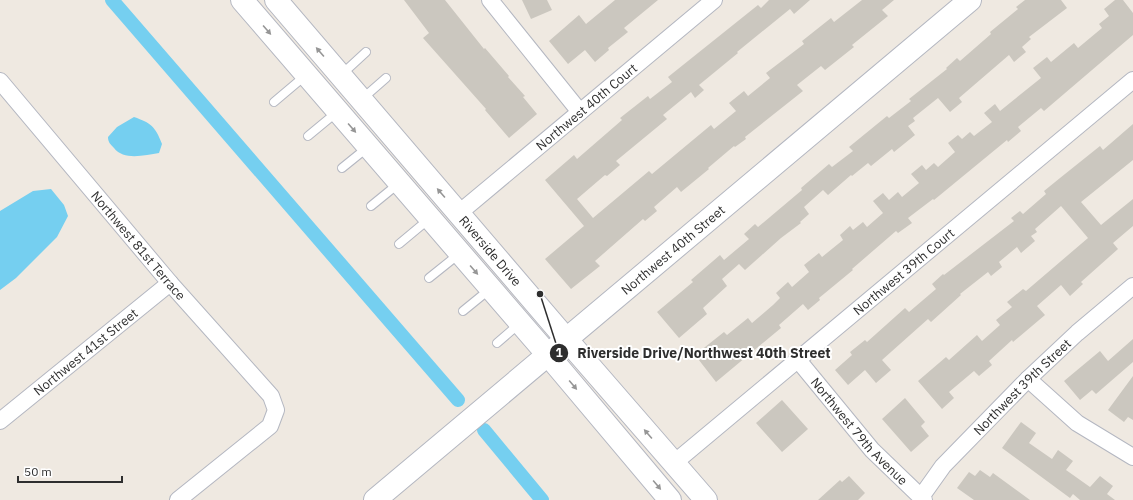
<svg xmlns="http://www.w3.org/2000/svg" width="1133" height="500" font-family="'IBM Plex Sans',sans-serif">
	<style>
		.water { fill: #75cff0 }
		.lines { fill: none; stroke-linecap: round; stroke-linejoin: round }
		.canal { stroke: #75cff0; stroke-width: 14 }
		.building { fill: #cbc7bf }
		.lane-casing { stroke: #b4b7c1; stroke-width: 10 }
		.street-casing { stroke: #b4b7c1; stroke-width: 18 }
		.secondary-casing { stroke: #b4b7c1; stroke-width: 24 }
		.lane { stroke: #fff; stroke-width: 8 }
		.street { stroke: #fff; stroke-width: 16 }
		.secondary { stroke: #fff; stroke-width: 22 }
		.oneway { fill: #969696 }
		.labels { text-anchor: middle; stroke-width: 4; stroke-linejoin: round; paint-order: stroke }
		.street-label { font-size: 13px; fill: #2e2e2e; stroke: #fff }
		.leader { fill: none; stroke: #2e2e2e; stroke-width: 1.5 }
		.callout-dot { fill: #2e2e2e; stroke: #fff; stroke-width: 1.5 }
		.mark-label { font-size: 12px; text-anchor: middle; font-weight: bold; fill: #fff }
		.callout-label { font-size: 14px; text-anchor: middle; font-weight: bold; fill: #2e2e2e; stroke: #fff; stroke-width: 4; stroke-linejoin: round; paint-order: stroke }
	</style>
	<rect width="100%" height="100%" fill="#efe9e1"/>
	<path class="water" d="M134,117C151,123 155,126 162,144L159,153C145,155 124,161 114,148C110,144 108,142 108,137L117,127Z
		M51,189L64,205L68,216L57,237L16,278L0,290V211L33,191Z"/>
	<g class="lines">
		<path class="canal" d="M112,0L458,400
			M484,430L542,500"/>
	</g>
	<path class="building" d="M404,0H445L484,49L485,48L509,76L508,77L525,96L523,97L537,114L509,138L485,110L486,109L423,38L429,33Z
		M522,0H547L552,10L531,19Z
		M615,0H658L624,28L628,32L608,48L609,50L595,62L585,50L568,64L549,41L579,15L586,24Z
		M769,0H810L794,14L790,9L737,52L738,53L699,85L704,90L695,98L691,92L663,115L667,119L616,161L620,165L607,176L605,175L577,199L593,218L649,171L652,174L711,125L714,129L736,111L729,103L744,91L748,96L770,78L766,73L804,44L802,41L831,18L834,22L862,0H894L882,10L888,16L852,45L854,47L825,70L821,66L797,85L803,91L745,137L746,139L735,147L734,146L708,168L709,169L681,192L677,187L654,207L657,211L645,221L643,219L595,261L600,266L571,289L545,259L584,226L545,180L574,155L577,159L622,120L620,118L648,96L650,99L672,82L668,77L758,5L761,8Z
		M1025,0H1061L1067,8L1029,37L1031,39L1022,47L1026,52L1014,62L1009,55L959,98L962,102L950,112L938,98L913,118L915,121L908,126L915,135L894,152L892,149L871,166L868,163L852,176L851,175L828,195L823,190L804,207L809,214L800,222L801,223L781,238L745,270L739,264L722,279L727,286L703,308L707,314L679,338L657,312L693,282L691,280L720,255L724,260L749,239L744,234L755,224L758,227L802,190L801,188L829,164L832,167L853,151L849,147L887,116L889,118L911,101L909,99L947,69L946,68L957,58L960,61L991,34L990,32L1018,9L1016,7Z
		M1115,0H1123L1133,13V35L1044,111L1041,108L1018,127L1021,131L1008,142L1007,140L934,200L933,199L908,218L912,223L898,233L896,231L852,269L853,270L819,298L820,300L808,310L803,304L779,325L781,328L716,382L695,355L724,332L727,335L748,318L752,323L773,305L780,298L776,293L788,282L792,287L809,272L804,265L819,253L822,257L843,240L840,235L850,226L853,230L863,222L867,227L883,213L873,201L883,193L889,200L898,192L902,197L919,183L911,174L922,165L926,170L934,163L938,167L955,152L948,143L958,135L962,139L970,132L974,136L992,122L984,113L995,104L1000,111L1041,78L1033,68L1047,57L1051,62L1074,43L1078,48L1102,28L1099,24L1109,16L1104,9Z
		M1133,124V160L1081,202L1101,225L1133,199V226L1113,243L1118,249L1081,282L1083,284L1070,296L1061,285L1037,306L1045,315L1013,342L1012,340L989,361L992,365L979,376L974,371L949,392L954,398L942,409L918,381L946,357L949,360L977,335L982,341L1000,325L996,320L1012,307L1007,302L1023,289L1026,291L1088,238L1061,206L1035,229L1037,232L1031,236L1035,241L1021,253L1017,247L999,262L1002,267L991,276L988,272L960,294L961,295L931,322L928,319L882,360L891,370L876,383L865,370L848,385L835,370L852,355L850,352L865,340L867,342L905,308L909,312L936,289L932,284L943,274L944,275L1014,221L1011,218L1020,211L1023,214L1046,194L1044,191L1060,178L1100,146L1103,150Z
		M1133,339V362L1096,394L1092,390L1080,400L1064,381L1100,351L1108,361Z
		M1133,376V420L1128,417L1124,422L1108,410Z
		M905,398L925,422L921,426L929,436L911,452L882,419Z
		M782,400L808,429L782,452L756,423Z
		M1021,422L1036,433L1029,443L1052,459L1058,450L1073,461L1066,470L1090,487L1100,476L1113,486L1107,494L1115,500H1080L1073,494L1070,498L1002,448Z
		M980,470L990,477L993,473L1030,500H974L957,488L969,472L975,476Z
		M849,476L865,493L858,500H818L840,480L842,482Z"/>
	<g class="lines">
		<g class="lane-casing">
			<path id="lane" d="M341,75L366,52
				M362,99L386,78
				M274,102L306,75
				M308,136L337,112
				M342,168L368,147
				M371,206L398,184
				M399,244L429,219
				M429,278L459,254
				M463,311L490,289
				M497,343L519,324"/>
		</g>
		<g class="street-casing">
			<g id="street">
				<path d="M490,0L580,112"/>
				<path id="s1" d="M0,81L170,283L271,396L276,410L270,426L178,500"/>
				<path id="s2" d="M459,213L714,0"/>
				<path id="s3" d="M798,360L872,450L924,500"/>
				<path d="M1028,379L1077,423L1133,457"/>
				<path id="s4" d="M0,421L170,283"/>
				<path id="s5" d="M674,463L1133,80"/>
				<path id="s6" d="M921,497L943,466L1028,379L1077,333L1133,286"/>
			</g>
		</g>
		<g class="secondary-casing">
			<g id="secondary">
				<path d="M242,0L548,355L670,500"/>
				<path id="s7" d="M276,0L567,340L706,500"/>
				<path id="s8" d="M375,500L970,0"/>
			</g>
		</g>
		<use href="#lane" class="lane"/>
		<use href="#street" class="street"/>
		<use href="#secondary" class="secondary"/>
	</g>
	<defs><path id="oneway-solid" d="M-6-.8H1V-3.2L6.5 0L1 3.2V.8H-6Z"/></defs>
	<g class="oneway">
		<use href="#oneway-solid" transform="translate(267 30) rotate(49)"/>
		<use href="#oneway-solid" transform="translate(320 52) rotate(-131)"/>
		<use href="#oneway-solid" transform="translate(352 128) rotate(49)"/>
		<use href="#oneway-solid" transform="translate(441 193) rotate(-131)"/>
		<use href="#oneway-solid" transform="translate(474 270) rotate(49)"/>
		<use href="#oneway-solid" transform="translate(573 385) rotate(50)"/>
		<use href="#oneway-solid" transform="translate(648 434) rotate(-131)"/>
		<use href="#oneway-solid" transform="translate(657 485) rotate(50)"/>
	</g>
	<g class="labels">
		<g class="street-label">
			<text dy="5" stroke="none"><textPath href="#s2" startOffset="166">Northwest 40th Court</textPath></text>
			<text dy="5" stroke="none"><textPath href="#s1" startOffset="215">Northwest 81st Terrace</textPath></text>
			<text dy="5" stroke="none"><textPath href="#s7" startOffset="330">Riverside Drive</textPath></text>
			<text dy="5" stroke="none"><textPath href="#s8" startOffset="389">Northwest 40th Street</textPath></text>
			<text dy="5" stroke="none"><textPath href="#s5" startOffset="299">Northwest 39th Court</textPath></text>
			<text dy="5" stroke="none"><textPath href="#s4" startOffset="110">Northwest 41st Street</textPath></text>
			<text dy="5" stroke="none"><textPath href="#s6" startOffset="150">Northwest 39th Street</textPath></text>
			<text dy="5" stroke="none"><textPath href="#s3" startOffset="94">Northwest 79th Avenue</textPath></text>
		</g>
	</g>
	<path class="leader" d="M540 294L559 353"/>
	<g class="callout-dot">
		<circle cx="540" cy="294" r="4"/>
		<circle cx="559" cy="353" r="10"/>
	</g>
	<g class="mark-label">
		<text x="559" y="357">1</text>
	</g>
	<g class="callout-label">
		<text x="704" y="358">Riverside Drive/Northwest 40th Street</text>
	</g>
	<path d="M18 476v6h104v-6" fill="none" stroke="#2e2e2e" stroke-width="2"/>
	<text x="24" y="476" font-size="12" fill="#2e2e2e" stroke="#ffffff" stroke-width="3" paint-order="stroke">50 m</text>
</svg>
